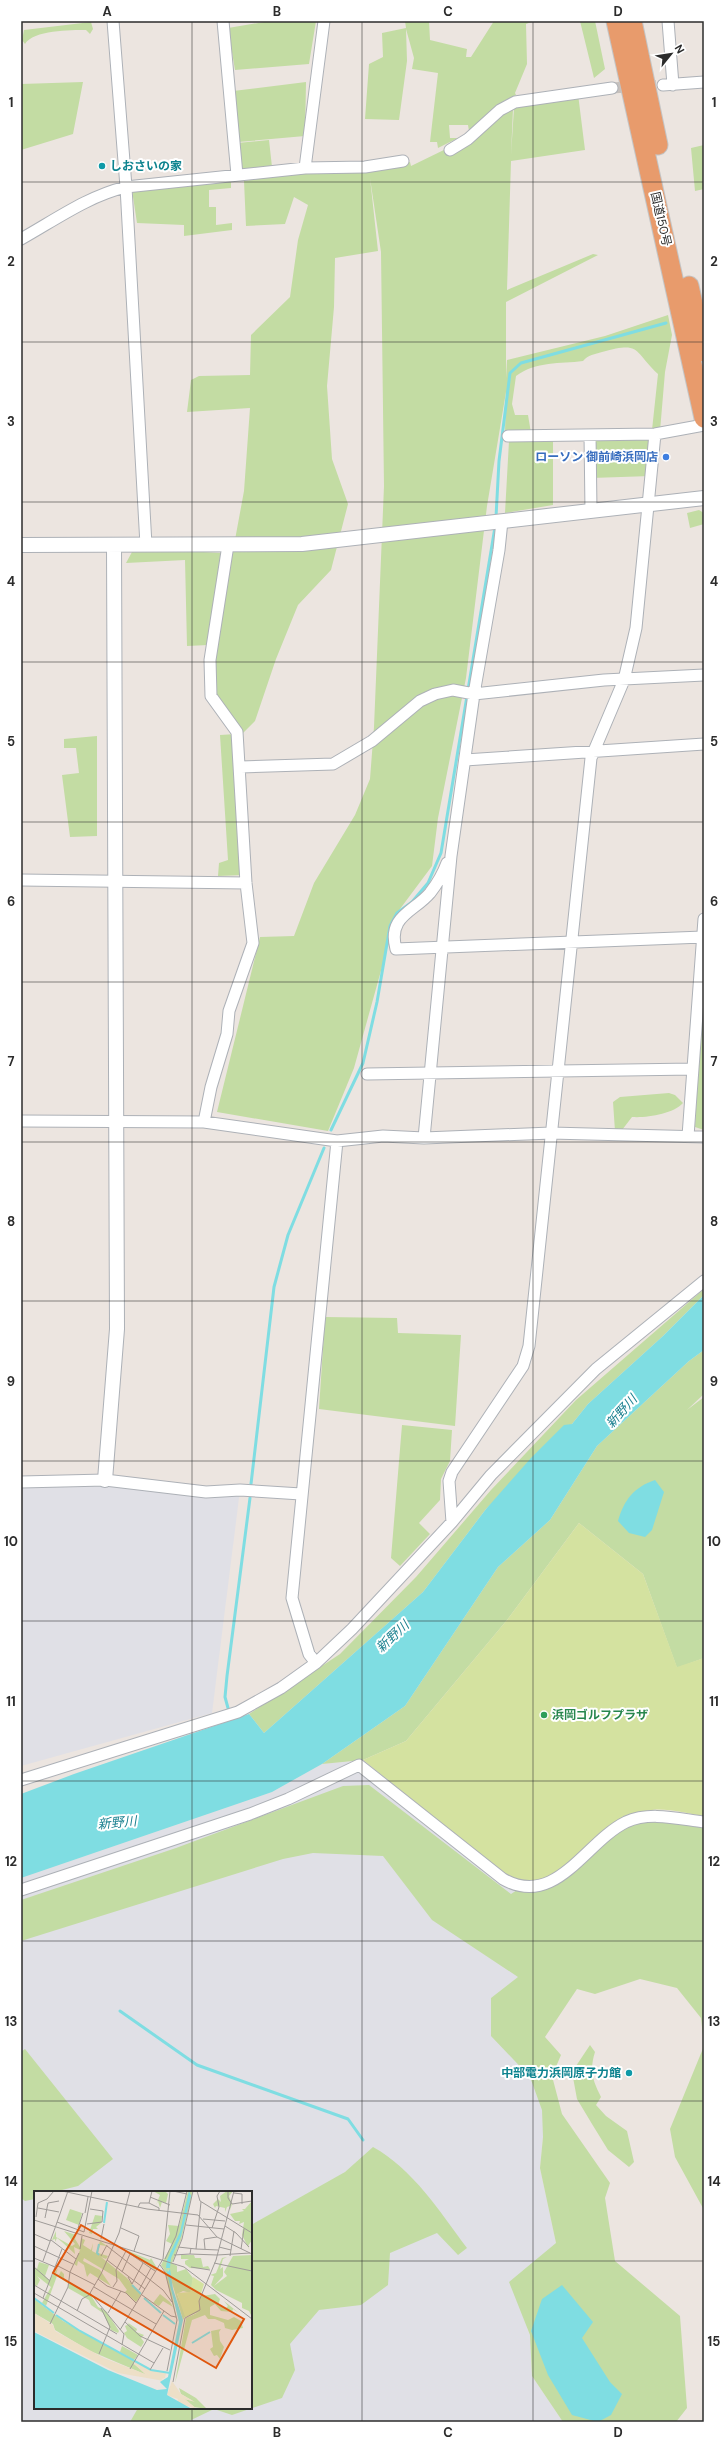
<svg xmlns="http://www.w3.org/2000/svg" width="725" height="2443" font-family="'DM Sans','Noto Sans JP',sans-serif">
	<style>
		.industrial { fill: #e0e0e6; fill-rule: evenodd }
		.green { fill: #c3dca3 }
		.pitch { fill: #d4e2a0 }
		.water { fill: #7fdde2 }
		.lines { fill: none; stroke-linecap: round; stroke-linejoin: round }
		.stream { stroke: #7fdde2; stroke-width: 3 }
		.minor-tunnel { stroke: #c6c0bc; stroke-width: 11; stroke-dasharray: 11 5.5; stroke-linecap: butt }
		.minor-casing { stroke: #adb1b7; stroke-width: 13 }
		.tertiary-casing { stroke: #adb1b7; stroke-width: 16 }
		.trunk-casing { stroke: #c4c4c4; stroke-width: 21 }
		.minor { stroke: #fff; stroke-width: 11 }
		.tertiary { stroke: #fff; stroke-width: 14 }
		.trunk { stroke: #e89b6c; stroke-width: 19 }
		.grid { fill: none; stroke: #2c2c2c; stroke-width: 1; stroke-opacity: 0.55 }
		.culture-dot { fill: #0f9aa8; stroke: #fff; stroke-width: 1.5 }
		.shop-dot { fill: #3f7fe0; stroke: #fff; stroke-width: 1.5 }
		.leisure-dot { fill: #2e9e5b; stroke: #fff; stroke-width: 1.5 }
		.labels { text-anchor: middle; stroke-width: 4; stroke-linejoin: round; paint-order: stroke }
		.culture-label { font-size: 12px; font-weight: bold; fill: #0d838f; stroke: #fff; text-anchor: start }
		.street-label { font-size: 12px; fill: #2c2c2c; stroke: #fff }
		.shop-label { font-size: 12px; font-weight: bold; fill: #366cbe; stroke: #fff; text-anchor: end }
		.leisure-label { font-size: 12px; font-weight: bold; fill: #27864d; stroke: #fff; text-anchor: start }
		.water-label { font-size: 13px; font-style: italic; fill: #1c8190; stroke: #fff }
		.inset-river { fill: none; stroke: #7fdde2; stroke-width: 2 }
		.inset-road { fill: none; stroke: #9f9b98; stroke-width: 1 }
		.view { fill: #df570e; fill-opacity: 0.15; stroke: #df570e; stroke-width: 2 }
		.inset-edge { fill: none; stroke: #2c2c2c; stroke-width: 2 }
		.neatline { fill: none; stroke: #2c2c2c; stroke-width: 1.5 }
		.grid-label { font-size: 13px; text-anchor: middle; font-weight: bold; fill: #2c2c2c }
	</style>
	<rect width="100%" height="100%" fill="#ece5e0"/>
	<path class="industrial" d="M119,1480L240,1490L212,1713L21,1766V1486Z
		M363,1760L513,1881L525,1883L543,2066V2137L540,2168L556,2243L527,2328L530,2335L532,2376L563,2422H21V1878L272,1792L322,1764ZM35,2192H251V2408H35Z"/>
	<path class="green" d="M270,21H316L309,64L235,70L228,28Z
		M405,21H429L430,40L467,49L466,57H471L494,21H534L526,24L527,64L515,93L516,95L504,101L469,131L468,125H449L450,138H458L438,148L437,142H430L438,73L412,69L414,58L406,29L407,61L399,120L365,119L369,64L383,57L382,33L406,28Z
		M580,21H595L605,69L594,78Z
		M91,22L93,29L90,34L86,30C71,30 33,30 25,44L22,40L24,30Z
		M83,82L73,134L21,150V84Z
		M306,82L305,136L238,142L233,91Z
		M578,94L585,150L511,161L507,290L593,254L598,255L506,302V378L507,360L605,336L668,315L672,335L665,372L660,431L652,430L658,374C633,351 642,341 602,352C595,354 588,355 583,361C560,364 536,361 516,376L512,404L515,415H528L531,433H505L506,392L487,506L466,678L438,818L432,866L397,913L354,1068L328,1131L217,1112L260,937L294,936L314,883L355,815L370,779L374,727L384,486L381,252L370,178L378,251L335,258L334,307L327,386L332,459L348,504L331,570L298,605L276,659L255,721L240,736L211,687L218,632L244,491L250,408L187,412L191,380L199,376L250,375L251,335L290,297L298,240L308,205L294,197L285,224L246,226L244,181L301,172L369,168L410,162L411,166L489,128L506,110L513,109L511,155L514,108Z
		M269,140L272,167L242,170L237,143Z
		M704,145V189L695,191L691,148Z
		M231,182V188L209,190V207H216V225L232,223V230L184,236V225L137,223L132,190Z
		M650,434L651,476L591,478L593,435Z
		M553,440V505L505,513L509,441Z
		M699,510L704,513V524L690,528L687,513Z
		M148,549L222,553L208,645L187,646L185,560L126,563L132,552Z
		M236,734L244,875L218,876L219,863L228,860L220,735Z
		M97,736V836L70,837L62,775L79,773L76,748H64V739Z
		M704,972V1130L695,1127Z
		M669,1093L675,1095L683,1103C673,1114 647,1118 632,1117L622,1130L615,1131L613,1102L620,1097Z
		M704,1289V1295L663,1336L588,1404L572,1424L486,1509L423,1592L264,1733L249,1714L340,1654L416,1577L491,1490L576,1400Z
		M325,1317L397,1318L398,1333L461,1335L455,1426L319,1409Z
		M704,1350V1394L687,1410L704,1397V1658L677,1668L643,1574L579,1523L507,1620L406,1741L363,1760L322,1764L405,1706L498,1567L550,1520L597,1446L689,1361Z
		M402,1425L452,1430L450,1461L441,1479L440,1500L419,1523L430,1534L400,1566L391,1558Z
		M369,1785L511,1894L630,1816L653,1810L704,1816V2045L701,2018L677,1988L640,1979L595,1994L577,1989L545,2037L561,2055L552,2076L562,2114L610,2183L605,2198L615,2261L680,2316L687,2408L676,2422H563L532,2376L530,2335L509,2282L556,2243L540,2168L543,2137L542,2110L530,2077L491,2036V1998L518,1977L432,1920L383,1856L313,1853L283,1859L21,1941V1900L176,1848L343,1786Z
		M590,2045L595,2052C589,2071 593,2081 601,2097L596,2105L606,2116L627,2131L634,2162L629,2167L608,2150L592,2124L577,2099L572,2072Z
		M704,2046V2210L675,2157L670,2129Z
		M25,2049L113,2159L78,2186L54,2192H35V2199L25,2201L21,2198V2052Z
		M373,2147C413,2169 440,2212 467,2248L458,2255L437,2233L390,2253L388,2285L361,2305L319,2310L290,2344L295,2370L282,2398L232,2415L214,2409L187,2422H130L138,2408H251V2225L345,2172Z"/>
	<path class="pitch" d="M579,1523L643,1574L677,1667L704,1658V1816C688,1814 668,1808 652,1810C599,1816 570,1892 513,1881L363,1760L406,1741L507,1620Z"/>
	<path class="water" d="M704,1295V1350L689,1361L597,1446L550,1520L498,1567L405,1706L322,1764L272,1792L21,1878V1794L74,1774L249,1714L264,1733L423,1592L486,1509L531,1458L564,1425L572,1424L588,1404L663,1336Z
		M655,1480L664,1492L652,1530L645,1537L629,1533L618,1521C624,1500 634,1487 655,1480Z
		M562,2285L593,2322L582,2338L610,2382L622,2394L611,2415L598,2422L572,2415L548,2375L531,2331L542,2299Z"/>
	<g class="lines">
		<path class="stream" d="M496,517L499,461L510,373L521,363L666,323
			M331,1130L363,1063L377,1002L390,926L397,913L412,902L428,883L441,853L495,527
			M251,1484L274,1287L288,1235L324,1148
			M228,1708L225,1697L227,1676L250,1498
			M120,2011L197,2065L348,2119L363,2140"/>
		<path class="minor-tunnel" d="M612,88L663,85"/>
		<g class="minor-casing">
			<path id="minor" d="M113,21L126,187L146,545
				M223,21L237,175
				M668,21L673,85
				M663,85L704,82
				M450,150L468,139L500,110L515,102L612,88
				M305,168L324,21
				M21,239C55,220 88,196 126,187L305,168L365,167L403,161
				M590,435L591,510
				M508,436L655,434L704,425
				M465,760L704,744
				M241,767L333,764L372,741L420,701L435,694L453,690L474,694L604,680L704,675
				M447,863C443,874 437,884 430,893C414,912 387,916 396,949L703,937
				M21,880L246,883
				M367,1074L693,1069
				M21,1121L204,1122L337,1141L383,1136L424,1138L551,1133L704,1137
				M204,1122L211,1087L227,1034L229,1011L253,943L246,883L237,732L211,696L210,660L228,545
				M688,1136L704,919
				M424,1138L451,856L474,694L499,550L502,521
				M21,1482L105,1480L206,1492L240,1490L301,1494
				M452,1522L449,1481L452,1472L523,1366L529,1346L591,758L624,680L636,628L655,434
				M316,1663L309,1654L292,1598L337,1141
				M21,1780L238,1712L281,1688L316,1663L352,1629L452,1522L491,1475L596,1369L704,1281
				M21,1890L250,1814L288,1799L359,1765L503,1879C556,1909 585,1842 626,1822C650,1811 679,1819 704,1822"/>
		</g>
		<g class="tertiary-casing">
			<path id="tertiary" d="M21,545L302,544L704,498
				M105,1480L117,1329L114,545"/>
		</g>
		<g class="trunk-casing">
			<path id="trunk" d="M616,21L704,418
				M632,21L658,145
				M689,286L704,352"/>
		</g>
		<use href="#minor" class="minor"/>
		<use href="#tertiary" class="tertiary"/>
		<use href="#trunk" class="trunk"/>
	</g>
	<path class="grid" d="M192,21V2192M362,21V2422M533,21V2422M21,182H704M21,342H704M21,502H704M21,662H704M21,822H704M21,982H704M21,1142H704M21,1301H704M21,1461H704M21,1621H704M21,1781H704M21,1941H704M21,2101H704M21,2261H35M251,2261H704M192,2408V2422"/>
	<g class="culture-dot">
		<circle cx="102" cy="166" r="4"/>
		<circle cx="629" cy="2073" r="4"/>
	</g>
	<circle class="shop-dot" cx="666" cy="457" r="4"/>
	<circle class="leisure-dot" cx="544" cy="1715" r="4"/>
	<g class="labels">
		<g class="culture-label">
			<text x="110" y="170">しおさいの家</text>
			<text x="621" y="2077" text-anchor="end">中部電力浜岡原子力館</text>
		</g>
		<g class="street-label">
			<text transform="translate(661 219) rotate(77)" y="4">国道150号</text>
		</g>
		<g class="shop-label">
			<text x="658" y="461">ローソン 御前崎浜岡店</text>
		</g>
		<g class="leisure-label">
			<text x="552" y="1719">浜岡ゴルフプラザ</text>
		</g>
		<g class="water-label">
			<text transform="translate(621 1411) rotate(-48)" y="5">新野川</text>
			<text transform="translate(392 1636) rotate(-43)" y="5">新野川</text>
			<text transform="translate(117 1822) rotate(-5)" y="5">新野川</text>
		</g>
	</g>
	<g transform="translate(34 2191)">
		<rect width="218" height="218" fill="#ece5e0"/>
		<path d="M119,0H131L134,3L132,12L128,11L126,17L124,10L122,14L126,4ZM154,0H159L147,49L138,72L143,75V81L152,78L159,87L157,102L149,100L143,103L148,115L168,105L181,103L186,108L184,114L192,117L194,115L190,110L205,122L199,118L198,121L187,120L181,113L176,116V124L194,129L200,126L207,130L209,137L198,139L191,137L190,132L181,128H174L171,124L158,129L141,192L152,127L165,121L151,126L149,129L134,78L143,132L131,80L127,74L138,53L132,50L136,43L134,34L145,35ZM193,0H199L195,5L198,13L196,19V15L193,16L191,21V17L182,15L181,17L179,13L184,8L187,11L186,5ZM218,10V49L214,55L216,60L208,44L210,31L205,33L206,30H201L196,23L210,20L208,18H211ZM36,18L48,22L45,34L32,29ZM61,24L68,25L67,32L62,36L64,38H59L58,43L55,42ZM22,40V46L38,55L41,53L30,40L42,44L41,48L46,56L47,47L51,49L49,54L57,59L59,52L58,60L62,62L66,50L73,55L66,54L64,62L74,65L72,68L67,66L93,87L107,104L102,111L91,101L93,99L85,88L50,67L49,70L66,79L77,95L85,100L56,82L53,86L50,74L44,70L43,75L40,73L46,59L40,56L41,63L28,51L23,47L21,51V48L18,49ZM92,59L116,69L117,67L123,77L121,79ZM147,64H160L161,67H167L169,76L174,75L176,78L156,77L151,73V70L155,68H147ZM218,64V126L215,120L208,117V112L182,99L177,94L180,85L176,84L182,82L188,67L193,66L189,68L186,78L189,76V85L180,95L193,85L190,81L199,65ZM5,71L15,74L11,85L15,89L24,77L22,83L25,84L27,80L30,83V87L58,106L64,116L72,120L85,140L84,142L77,139L69,122L57,114L55,109L34,97L35,93L23,85L12,115L8,112L17,96L3,85L6,89L3,95L0,94V76L3,78ZM126,103L136,111L139,116L129,110L125,115L119,112ZM0,108L29,130L100,170V173L115,185L54,159L21,139L19,133L0,122ZM93,131L103,138L102,141L110,144L107,147L110,151L107,156L93,147L90,142L93,140L91,135L95,133ZM187,138L185,141L186,150L190,156L186,168L183,164L180,165L176,158L179,156L177,140ZM88,155L104,164L100,169L86,161ZM145,197L162,207L173,218L160,216L150,208L159,210L147,203Z" fill="#c3dca3"/>
		<path d="M0,122L19,134L21,140L70,167L111,183L100,173L102,171L116,179L132,182L131,187L127,188L130,190L84,182L0,140ZM138,190L147,203L161,211L151,208L163,218L147,213L143,211L144,208L133,204Z" fill="#eddfc7"/>
		<path d="M159,86L170,93L165,109L166,118L151,126L143,102L156,101Z" fill="#d4e2a0"/>
		<path d="M155,0L157,5L147,45L137,67L136,77H132L133,69L146,41ZM132,78L134,81L136,78L139,98L149,129L133,204L158,218H0V141L74,179L123,199L133,198L126,191L134,186L145,131Z" fill="#7fdde2"/>
		<path class="inset-river" d="M70,32L73,11M65,64L63,62L65,53M98,94L107,103M0,107L20,122M110,107L127,122M22,124L46,140L117,179L136,182M129,124L141,133M158,152L176,141"/>
		<path class="inset-road" d="M28,0L113,18L164,24L183,46L218,63M139,0L153,3M163,0L166,10L218,42M194,0V7L198,13M200,2L208,3V13M116,6L136,14M115,12L118,0M198,13L218,10M104,16L106,12H115L125,17V20M4,17L25,21M51,22L54,6M2,26L4,12L13,8L20,0M11,27L14,12L25,10M169,28L191,30M0,29L150,76L218,128M23,31L50,41M53,33L68,31L69,20L56,18M152,34L190,38M191,35L202,42L215,56M21,37L34,0M44,37L49,22M87,37L105,45L100,60M178,37L185,16L183,5L186,0M50,41L58,0M0,43L16,50M67,48L70,33M17,49L42,68M0,55L39,73M73,55L129,99L138,111M144,56L162,58L167,11M185,56L197,59M157,57L156,63L183,64M46,58L48,45M162,58L184,59M171,58L170,48L183,46M207,58L210,38M140,64L156,63M183,64L216,62M67,65L73,54M196,65L200,40M0,67L21,76M131,68L142,45L153,0M73,69L111,98M9,70L21,37M139,71L148,48L159,0M180,72L218,80M22,74L61,94M126,74L131,81L143,129L133,180M0,76L16,90M157,76L176,79M88,81L96,63M94,86L98,93L109,72M64,88L73,95L92,102L102,112M0,94L83,143M60,96L122,133M79,96L83,90L82,79L92,60L121,80M105,99L117,77M0,102L120,172M56,102L90,143L88,154M108,104L137,125L142,126M9,107L28,58M43,120L48,108L55,104L67,83L85,42L96,0M74,122L87,100M91,131L106,145L136,159M16,133L34,96L36,81L45,62M86,139L129,68L136,0M65,163L76,136L67,117M96,178L130,120M116,179L129,157M139,191L151,127L166,119L165,110L182,69L200,0"/>
		<path class="view" d="M47,34L210,128L182,177L19,82Z"/>
		<rect width="218" height="218" class="inset-edge"/>
	</g>
	<rect width="725" height="2443" fill="none" stroke="#ffffff" stroke-width="44"/>
	<g transform="translate(671 54) rotate(60)" stroke="#ffffff" stroke-width="3" paint-order="stroke">
	<path d="M0-3L7 15L0 10L-7 15Z" fill="#2c2c2c"/>
	<text y="-6" font-size="11" font-weight="bold" text-anchor="middle" fill="#2c2c2c">N</text>
	</g>
	<rect x="22" y="22" width="681" height="2399" class="neatline"/>
	<g class="grid-label">
		<text x="107" y="16">A</text>
		<text x="277" y="16">B</text>
		<text x="448" y="16">C</text>
		<text x="618" y="16">D</text>
		<text x="11" y="107">1</text>
		<text x="714" y="107">1</text>
		<text x="11" y="266">2</text>
		<text x="714" y="266">2</text>
		<text x="11" y="426">3</text>
		<text x="714" y="426">3</text>
		<text x="11" y="586">4</text>
		<text x="714" y="586">4</text>
		<text x="11" y="746">5</text>
		<text x="714" y="746">5</text>
		<text x="11" y="906">6</text>
		<text x="714" y="906">6</text>
		<text x="11" y="1066">7</text>
		<text x="714" y="1066">7</text>
		<text x="11" y="1226">8</text>
		<text x="714" y="1226">8</text>
		<text x="11" y="1386">9</text>
		<text x="714" y="1386">9</text>
		<text x="11" y="1546">10</text>
		<text x="714" y="1546">10</text>
		<text x="11" y="1706">11</text>
		<text x="714" y="1706">11</text>
		<text x="11" y="1866">12</text>
		<text x="714" y="1866">12</text>
		<text x="11" y="2026">13</text>
		<text x="714" y="2026">13</text>
		<text x="11" y="2186">14</text>
		<text x="714" y="2186">14</text>
		<text x="11" y="2346">15</text>
		<text x="714" y="2346">15</text>
		<text x="107" y="2437">A</text>
		<text x="277" y="2437">B</text>
		<text x="448" y="2437">C</text>
		<text x="618" y="2437">D</text>
	</g>
</svg>
